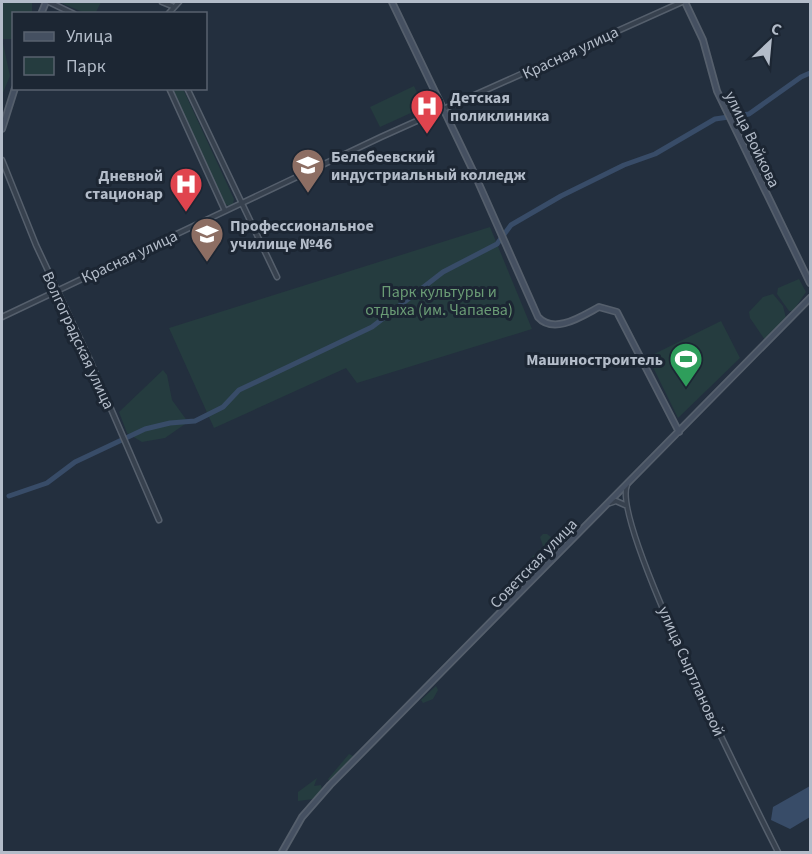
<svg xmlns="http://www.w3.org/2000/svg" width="812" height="854" font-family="'Source Sans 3',sans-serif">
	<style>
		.green { fill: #253c3f }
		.water { fill: #384c68 }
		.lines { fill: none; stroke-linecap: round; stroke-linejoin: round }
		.river { stroke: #384c68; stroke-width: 5 }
		.tertiary-casing { stroke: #555f6c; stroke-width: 7 }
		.secondary-casing { stroke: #555f6c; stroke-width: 8 }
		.tertiary { stroke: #37414e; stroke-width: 4 }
		.secondary { stroke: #455061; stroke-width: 4.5 }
		.labels { text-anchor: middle; stroke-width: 6; stroke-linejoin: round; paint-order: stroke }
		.street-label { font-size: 16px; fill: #b3bcc9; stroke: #1c2633 }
		.poi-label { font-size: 16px; font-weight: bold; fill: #b3bcc9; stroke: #1c2633; text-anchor: start }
		.park-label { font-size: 16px; fill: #6a9b75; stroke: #1c2633 }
	</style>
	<rect width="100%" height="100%" fill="#232f3e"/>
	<path class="green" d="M2,2H32V12L14,14L13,39H2L10,76L2,95Z
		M59,2H101L95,14L85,13Z
		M414,86L424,107L380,127L370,107Z
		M171,89H183L234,199L233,204L229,206L225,204Z
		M490,227L532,329L357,383L346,368L214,428L169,328Z
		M799,279L806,292L793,311H789L777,294L778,288Z
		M773,294L783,306L786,318L765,340L750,318L749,312L763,297Z
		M721,321L740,358L678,418L648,357Z
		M163,370L167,375L172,400L188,422L165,438L142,442L127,433L119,412Z
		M543,534H547L558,542L537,563L531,558L543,546L540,537Z
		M436,686L438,690L433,699L423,703L421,700Z
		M349,754L353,756L352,759L330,782L328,779Z
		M317,778L314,786L321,785L322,790L313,799L298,801V792Z"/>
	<path class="water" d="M810,786V817L790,829L771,820L773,807Z"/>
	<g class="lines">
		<path class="river" d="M9,496L47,483L75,462L145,429L170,423L195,421L223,407L239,390L372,327L443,272L497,244L511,225L561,196L624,165L655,154L715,119L749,114L801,77L810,73"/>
		<g class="tertiary-casing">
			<path id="tertiary" d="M49,2L74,14
				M162,2L172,6
				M168,14L179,2
				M169,88L225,211
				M187,88L277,277
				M2,160L36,245L89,358L159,520
				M2,317L381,137L682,2
				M627,485C611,523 753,802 778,852
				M610,503L616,501L625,505"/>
		</g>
		<g class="secondary-casing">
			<path id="secondary" d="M392,2L475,175L538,317C554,335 582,316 599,307L617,312L679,432
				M685,2L703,40L717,91L810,283
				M41,14L46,2
				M2,129L15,88
				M282,852L302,817L330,785L810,298"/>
		</g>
		<use href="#tertiary" class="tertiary"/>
		<use href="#secondary" class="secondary"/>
	</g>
	<defs>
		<g id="hospital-pin" transform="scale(1.725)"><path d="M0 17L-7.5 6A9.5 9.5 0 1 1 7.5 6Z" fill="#e0444e" stroke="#1c2633"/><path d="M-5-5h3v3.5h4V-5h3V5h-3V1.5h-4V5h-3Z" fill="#fff"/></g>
		<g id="university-pin" transform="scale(1.725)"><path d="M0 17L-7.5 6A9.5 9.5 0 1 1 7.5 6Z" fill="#8d6e63" stroke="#1c2633"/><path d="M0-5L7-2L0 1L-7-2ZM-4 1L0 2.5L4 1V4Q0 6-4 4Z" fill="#fff"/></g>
		<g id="stadium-pin" transform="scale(1.725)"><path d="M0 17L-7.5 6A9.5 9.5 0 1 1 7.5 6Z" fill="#2e9e5b" stroke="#1c2633"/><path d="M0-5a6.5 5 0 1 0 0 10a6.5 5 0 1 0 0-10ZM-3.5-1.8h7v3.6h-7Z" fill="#fff"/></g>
	</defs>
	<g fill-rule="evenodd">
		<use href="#hospital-pin" x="427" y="106"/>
		<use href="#university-pin" x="308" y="165"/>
		<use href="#hospital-pin" x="186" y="184"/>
		<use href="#university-pin" x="207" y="234"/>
		<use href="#stadium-pin" x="686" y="359"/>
	</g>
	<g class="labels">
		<g class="street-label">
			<text transform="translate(570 52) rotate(-25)" y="6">Красная улица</text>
			<text transform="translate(753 139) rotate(64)" y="6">улица Войкова</text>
			<text transform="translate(129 256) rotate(-25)" y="6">Красная улица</text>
			<text transform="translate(79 340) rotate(65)" y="6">Волгоградская улица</text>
			<text transform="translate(533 563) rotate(-46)" y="6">Советская улица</text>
			<text transform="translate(692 671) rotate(66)" y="6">улица Сыртлановой</text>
		</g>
		<g class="poi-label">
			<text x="450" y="103">Детская<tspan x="450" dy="18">поликлиника</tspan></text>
			<text x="331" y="162">Белебеевский<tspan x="331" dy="18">индустриальный колледж</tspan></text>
			<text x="163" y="181" text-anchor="end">Дневной<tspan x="163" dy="18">стационар</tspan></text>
			<text x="230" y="231">Профессиональное<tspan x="230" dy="18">училище №46</tspan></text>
			<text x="663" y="365" text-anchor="end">Машиностроитель</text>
		</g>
		<g class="park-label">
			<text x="439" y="297">Парк культуры и<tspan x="439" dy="18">отдыха (им. Чапаева)</tspan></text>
		</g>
	</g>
	<rect width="812" height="854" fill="none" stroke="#b3bcc9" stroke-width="6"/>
	<rect x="12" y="12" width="195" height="78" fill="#1c2633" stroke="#58626f" stroke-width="1.5"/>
	<rect x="24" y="32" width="30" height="9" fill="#455061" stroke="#58626f" stroke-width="1.5"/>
	<text x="66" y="42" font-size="18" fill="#b3bcc9">Улица</text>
	<rect x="24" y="57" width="30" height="18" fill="#253c3f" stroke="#58626f" stroke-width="1.5"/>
	<text x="66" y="72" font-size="18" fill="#b3bcc9">Парк</text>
	<g transform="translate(770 42) rotate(26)" stroke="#1c2633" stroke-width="4.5" paint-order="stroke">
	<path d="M0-4.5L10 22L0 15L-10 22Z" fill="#b3bcc9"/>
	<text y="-9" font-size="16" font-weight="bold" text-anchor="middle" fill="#b3bcc9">С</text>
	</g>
</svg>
